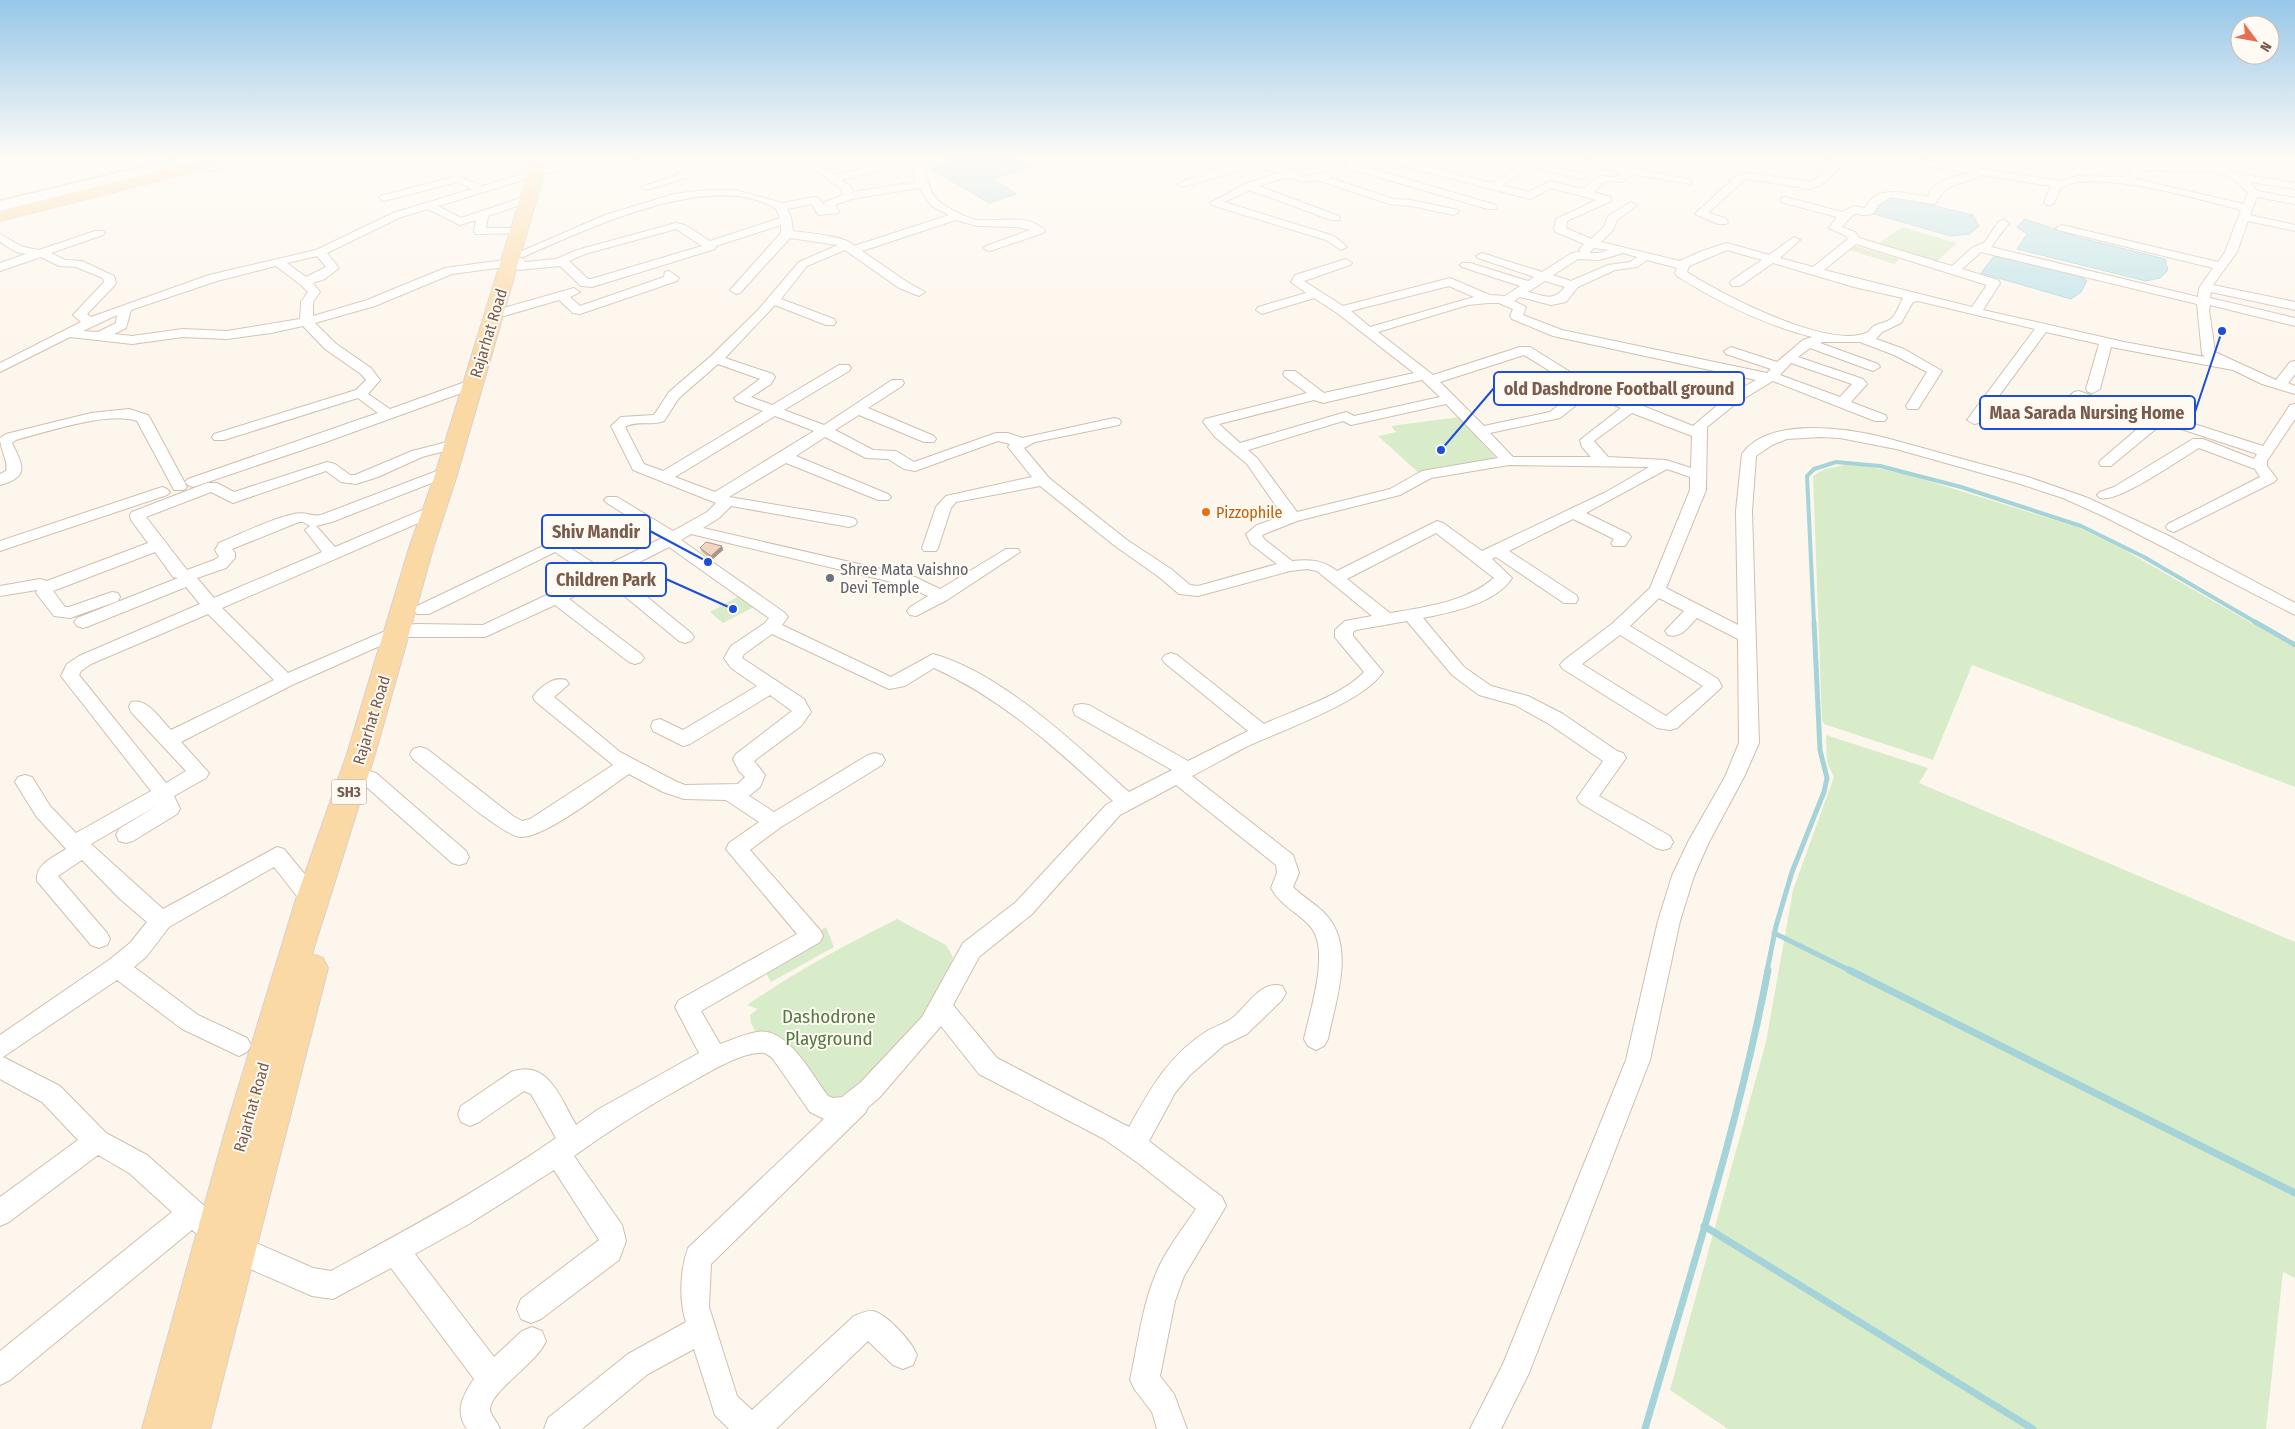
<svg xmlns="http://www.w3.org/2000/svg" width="2295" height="1429" font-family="'Fira Sans Condensed',sans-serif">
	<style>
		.green { fill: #d8ecc9 }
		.water { fill: #bfe3e8; stroke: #a5d3da }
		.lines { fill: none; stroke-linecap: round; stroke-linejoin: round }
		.stream-far2 { stroke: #a5d3da; stroke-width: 4 }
		.stream-far1 { stroke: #a5d3da; stroke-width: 5 }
		.stream { stroke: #a5d3da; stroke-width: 7 }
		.street-casing { stroke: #d1beb0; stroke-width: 2 }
		.secondary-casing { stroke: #d6c0b0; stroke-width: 3 }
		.primary-casing { stroke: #dad1cd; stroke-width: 2 }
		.street { fill: #fff; fill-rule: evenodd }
		.secondary { fill: #fff; fill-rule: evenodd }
		.primary { fill: #fbd9a5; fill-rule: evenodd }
		.wall { fill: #d1b7a8 }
		.shaded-wall { fill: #aa9588 }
		.building { fill: #f3d5c3; stroke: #aa9588 }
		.food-dot { fill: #e8710a; stroke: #fffaf3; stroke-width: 2 }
		.worship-dot { fill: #6b7280; stroke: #fffaf3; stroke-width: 2 }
		.labels { text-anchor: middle; stroke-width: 4; stroke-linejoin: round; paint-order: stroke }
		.shield { fill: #fffaf3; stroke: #a28b7f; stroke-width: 1 }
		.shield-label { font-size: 15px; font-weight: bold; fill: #7a5c4d }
		.street-label { font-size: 16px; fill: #7a5c4d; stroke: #fffaf3 }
		.food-label { font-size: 16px; fill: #c56008; stroke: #fffaf3; text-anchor: start }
		.worship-label { font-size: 16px; fill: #5b616d; stroke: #fffaf3; text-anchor: start }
		.near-park-label { font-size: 19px; fill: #537a41; stroke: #fffaf3 }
		.leader { fill: none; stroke: #1d4ed8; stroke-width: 2 }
		.callout-dot { fill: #1d4ed8; stroke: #fffaf3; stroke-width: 2 }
		.callout { fill: #fffaf3; stroke: #1d4ed8; stroke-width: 2 }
		.callout-label { font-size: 18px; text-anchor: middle; font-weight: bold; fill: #7a5c4d }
	</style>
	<rect width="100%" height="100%" fill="#fdf6ec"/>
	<path class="green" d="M1902,227L1957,243L1934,264L1875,246Z
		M1852,245L1899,259L1895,264L1846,249Z
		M1459,417L1499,462L1421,475L1378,436L1396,432L1391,426Z
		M1849,464L1867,466L1909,475L2077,527L2121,548L2295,648V787L1972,665L1933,760L1824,724L1822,720L1813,476L1825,469Z
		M741,595L756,606L723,623L710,612Z
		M1826,735L1928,768L1919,783L2295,942V1278L2283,1272L2266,1429H1728L1670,1390L1766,1042L1793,890L1834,777L1827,762Z
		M897,919L946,945L953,957L947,973L918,1026L847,1097L831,1105L756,1033L751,1023L750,1015L758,1009L747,1005C795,972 845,945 897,919Z
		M826,927L834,947L771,982L762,966Z"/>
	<path class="water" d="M943,156H1014L1031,167L992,179L1017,194L989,203L932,169L949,164Z
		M1892,196L1973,215L1979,226L1970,234L1951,236L1874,214L1876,205Z
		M2025,219L2081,238L2165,259L2168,270L2160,278L2146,281L2017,249L2027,234L2017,227Z
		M1995,255L2079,276L2087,281L2081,292L2071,299L1981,273Z"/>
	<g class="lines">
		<path class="stream-far2" d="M1814,623L1807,476L1814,469L1836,462L1880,466L1961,487L2081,526L2144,557L2257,623"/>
		<path class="stream-far1" d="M2255,622L2295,645
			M1774,933L1851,971
			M1767,971L1776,926L1792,872L1824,792L1827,778L1820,750L1814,622"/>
		<path class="stream" d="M1849,970L2295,1193
			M1704,1226L2033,1429
			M1645,1429C1689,1278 1739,1124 1768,970"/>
		<g class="street-casing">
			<path id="street" d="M598,156H613L631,161L649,156H664L631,167L606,160L539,175L438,206L461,218L524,197H532V201L488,216L486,228H522L524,230L522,232L518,233L476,234L474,232L476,220L460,225L428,209L401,217L327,253L339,268L325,279L313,283L320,292L313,302V316L367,300L445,268L520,258L524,259L525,262L556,259L577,250L676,223L685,225L710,241L780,218L776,209C712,168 587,230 525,256L521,257L515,254L605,215L674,194L706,190H736L782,203L815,197L819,198L827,209L824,204L825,202L843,195L841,189L798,156H809L835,175L915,156L919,157C927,172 926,190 940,202C947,208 968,219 978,220C998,222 1029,213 1045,231L1043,233L990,251L986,250L984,248L986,246L1030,230L1017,227L977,226L956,220L862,251L907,282L925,292L919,296L899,288L845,250L807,266L781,299L834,319L836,322L834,325H826L775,305L725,358L773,374L775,377L771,384L751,397L772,405L839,365H849L851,368L849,371L784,410L824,425L892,380H902L904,383L902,386L868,408L934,436L936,439L934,442H924L859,415L835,430L873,450L896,451L914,462L996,433H1008L1022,438L1114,418L1119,419L1121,422L1119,425L1035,442L1024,448L1049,478L1127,540L1171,569L1190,585L1198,586L1277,564L1251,544L1246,534L1257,525L1283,516L1247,464L1215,437L1203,422L1205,419L1307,393L1285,377L1283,374L1285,371H1295L1324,393L1414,373L1337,313L1314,298L1262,314L1256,310L1258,307L1306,293L1291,282L1295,275L1346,259L1352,263L1350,265L1304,281L1343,306L1450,278L1490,295L1505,296L1520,286L1462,267L1460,265L1462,263H1470L1528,281L1534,277L1478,258L1476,256L1482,253L1542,272L1572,253L1581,252L1579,250L1584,244L1556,232L1554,230L1556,219L1597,200L1551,188L1530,199L1384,161L1380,156H1390L1491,183L1526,162L1533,156H1543L1537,163L1584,174L1585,176L1580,179L1532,167L1502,185L1529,192L1550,181L1583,189L1600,176L1616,177L1621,172L1554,159L1549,156H1568L1628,167L1642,156H1653L1638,169L1691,180V184L1632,174L1622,182L1606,181L1593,192L1611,197V201L1567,221L1566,228L1591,239L1604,227L1608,216L1631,202L1636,205L1635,207L1617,220L1613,230L1601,242L1680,261L1702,251L1727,243L1769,255L1794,237L1800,240L1780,258L1813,267L1848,239L1846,236L1829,228L1837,217L1781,202V198L1785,197L1842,212L1854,206L1865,208C1877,183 1907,194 1928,197C1931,182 1956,176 1969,173L1913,164L1868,165L1846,162L1820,186L1809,189L1749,179L1744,180L1708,213L1725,218L1728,222L1726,224H1718L1695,214L1736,176L1749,173L1812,182L1836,160L1821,158L1820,156H1845L1868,159L1913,158L2060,181L2077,176L2126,177L2137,165L2141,164L2207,166V162L2211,161L2240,174L2295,183V189L2250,182L2257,191L2295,198V204L2257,197L2250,215L2295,225V231L2248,221L2237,252L2213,285L2295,302V310L2211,292L2210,298L2295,318V326L2210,305L2209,310L2215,352L2276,380L2290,362L2295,361V374L2288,383L2295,386V394L2262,384L2233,370L2111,347L2100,389L2093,393L2088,392L2086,389L2099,344L2046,332L1979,423L1974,424L1967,420L2035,329L1918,301L1913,302L1901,323L1882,332L1876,339L1904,349L1942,371L1918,409H1908L1906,406L1927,372L1894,355L1860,342H1822L1820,343L1878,364L1880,367L1873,371L1810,348L1798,357L1863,379L1867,384L1851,402L1885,415L1887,418L1885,421H1875L1773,381L1738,402L1707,427L1706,490L1666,588L1738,625L1736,511L1742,454C1769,416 1848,428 1886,438L2028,477L2088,498L2169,536L2295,603V615L2105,517L2063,498L2017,483L1896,449L1840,438L1820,437L1787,439L1772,445L1756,456L1752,511L1759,743L1744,777L1709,842L1694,876L1680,921L1650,1060L1529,1373L1501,1429H1470L1503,1364L1626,1060L1658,921L1672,876L1688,842L1725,777L1739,743L1738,639L1697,618C1688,627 1681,639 1668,635L1665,631L1684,611L1659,598L1630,626L1718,679L1722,687L1677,728L1670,730L1657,728L1563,669L1560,665L1563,661L1613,623L1650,588L1690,490V477L1667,469L1586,513L1629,534L1631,537L1625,546H1613L1611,543L1614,539L1573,519L1509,551L1576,595L1578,599L1576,603H1564L1496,557L1492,559L1512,578C1495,604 1452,612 1423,618L1464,667L1491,686L1528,696L1563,714L1617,751L1623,753L1626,758L1599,796L1670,836L1673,842L1670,848L1663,850L1656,848L1580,803L1577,798L1603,761L1549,724L1515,705L1479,695L1452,675L1407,621L1356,630L1353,632V636L1383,672C1364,702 1280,731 1246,747C1228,756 1210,767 1192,776L1293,855L1299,873L1293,887C1304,898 1318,905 1328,917C1355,950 1335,1002 1328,1039L1324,1046L1316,1050L1308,1046L1304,1039C1310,1011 1331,949 1310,926C1297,912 1280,905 1271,888L1277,873L1276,865L1176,785L1120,815L1032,914L979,957L953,1005L997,1058L1129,1127C1151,1088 1168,1056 1207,1031C1215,1026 1224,1024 1231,1019C1247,1007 1261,979 1282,986L1286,993L1282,1000L1247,1034L1224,1045L1189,1076L1175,1093L1149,1141L1222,1197L1226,1206L1184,1276L1175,1301L1160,1376L1174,1394L1187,1429H1157L1152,1412L1135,1390L1130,1380C1139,1340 1143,1294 1164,1257C1173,1241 1185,1225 1196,1209L1138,1163L1104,1139L979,1074L941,1026L879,1098L868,1107L865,1113L711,1264L709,1307L737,1396L752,1410L854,1316C860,1314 867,1310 873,1311C887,1314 912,1342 917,1355L913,1365L903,1369L893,1365L868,1341L776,1429H729L715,1415L694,1349L648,1374L582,1429H544L548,1418L628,1354L686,1322C679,1301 680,1270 688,1248L824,1119L810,1112L773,1059C768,1055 765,1052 759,1053C739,1054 713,1070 695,1080C653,1103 613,1128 574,1156L622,1225L626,1241L619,1260L541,1319L531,1323L521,1319L517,1309L521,1299L599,1240L554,1170L469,1224L415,1254L494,1357L522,1331L532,1327L542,1331L546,1341C537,1363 493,1389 490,1408C489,1413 498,1423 500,1429H467C454,1411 463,1395 474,1379L391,1268L333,1299L312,1296L225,1258L192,1230L10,1380L0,1385V1351L172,1212L129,1173L98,1155L9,1222L0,1226V1197L78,1140L42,1102L0,1079V1035L109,960L130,943L147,922L119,898L82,860L58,876L107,933L110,939L107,945L99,948L91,945L37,881C35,864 54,857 66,849L36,816L15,782L18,777L25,775L32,777L50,806L76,833L151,791L61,676L67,664L79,656L200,604L186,587L89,626L83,628L77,626L74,622L77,618L178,578L173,577L155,552L53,591L65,607H69L112,592L118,593L120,597L118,601L70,618L54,616L36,593L37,590L0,596V586L40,579L47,581L148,543L131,520L130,515L132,512L207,483H217L234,492L327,462L335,464L350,475H355L412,451L455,440L462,444L460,447L422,457L378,477L356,484L341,482L326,471L233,503L211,492L146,517L187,570L214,560L219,557L215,550L219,543C243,533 270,519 294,514C305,511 313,517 321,515L442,469H452L454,472L452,475L332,522L316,526L335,547L427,508H439L441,511L439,514L222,608L288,673L397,626L417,624L483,625L589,575L555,552L429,614H417L414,610L417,606L545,545L558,542L564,544L601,568L662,538L607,503L604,500L607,497H617L673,531L707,512L716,503L633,470L611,426L621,417L654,415L669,392L711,356L758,310L799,262L838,245L790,238L740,293L736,294L730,290L781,233V225L716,246L715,249L592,287L581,286L560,266L518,270L512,266L452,274L375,306L315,323L335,343L371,368L380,380L368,394L390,409L468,381L473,380L480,384L478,387L323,443L193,487L188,485L185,482L188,479L378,413L358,398L224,440H214L212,437L214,434L356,390L366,380L361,374L325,349L303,326L271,333L227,339L183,337L132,344L70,337L0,372V363L81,322L73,315L104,282L103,278L76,267L59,266L41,257L0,271V263L26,254L16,252L0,242V234L23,247L39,250L95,231H103L105,233L103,235L51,253L65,260L82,261L114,276L116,283L114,286L87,314L91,317L209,275L316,250L393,213L472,189L457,182L384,201L379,198L380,196L458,176L482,186L532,171ZM911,163L916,182L853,192L850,186L841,180ZM2144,170L2220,172L2236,181L2248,193L2244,204L2136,179ZM1982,175L2051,186L2044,203L2049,206L2054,203L2060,189C2089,166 2205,201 2241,210L2225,252L2218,262L2062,225L2056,228L2058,230L2213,268L2199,288L2198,297L1991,247L2009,223L2003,220L1999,221L1985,242L1972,248L1952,266L1859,238L1855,232L1842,227C1861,204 1852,219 1873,214L1878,205L1891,197L1932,204L1936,203C1949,179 1963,186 1982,175ZM919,188L932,206L949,215L854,246C848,236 806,233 793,231L791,217L787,209L812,204L818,215L838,213L839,211L835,205L851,199ZM676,229L702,246L591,279H588L569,261L585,254ZM1856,244L1987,285L1972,307L1824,270ZM1594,248L1609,250L1599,253H1589ZM1727,250L1762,260L1732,280L1730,283L1732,286H1740L1773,263L1854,287L1903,298C1900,303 1897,313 1892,318C1888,322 1880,323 1874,326C1871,328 1869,332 1866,333C1826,349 1721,294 1687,272L1689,266ZM1981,252L2197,304L2202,354L2205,357L2124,342L1983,310L2000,283L1998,280L1962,269ZM1623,253L1637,257L1630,262L1608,265L1571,281L1553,275L1578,259L1600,260ZM317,256L326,267L306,277L287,263ZM1647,260L1677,268L1675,273L1677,276C1719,303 1763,324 1812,337L1803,340L1777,362L1731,347L1724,351L1726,354L1771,369L1767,373L1562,330L1523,315L1526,307L1514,301L1520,297L1551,305L1566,302L1578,287L1615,270L1637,267ZM276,266L301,285L308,292L301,302L300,319L227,331L183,329L132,336L114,334L126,328L131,310L217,281ZM1545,281L1565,287C1553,302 1545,296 1528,292ZM1449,286L1474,297L1370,327L1351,311ZM1488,303H1499L1513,309L1510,316L1512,319L1553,336L1756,380L1728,396L1693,426L1593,386L1530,347H1520L1433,375L1378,332L1468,305ZM117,315L116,323L98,332L83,331ZM1524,355L1579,389L1550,412L1484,426L1440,382ZM1791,363L1852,384L1840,397L1780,375ZM718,364L760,379L734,398L736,401L763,411L663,471L644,464L625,427C636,420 652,426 664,421L679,398ZM1422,380L1440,397L1354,416L1346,412L1240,443L1219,424L1314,400L1323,403ZM1589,395L1621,408L1580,440L1582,447L1591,457H1513L1490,433L1560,418ZM1446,404L1498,458L1422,471L1390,489L1297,512L1257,458L1248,450L1343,421L1351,425ZM1632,413L1692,436L1691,468L1666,460L1608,457L1594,441ZM775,416L814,431L715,492L675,477ZM825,437L866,458L888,459L904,469L915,471L998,441L1010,444L1008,447L1032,477L946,496L936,507L922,548L924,551H936L938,548L951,508L956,502L1040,486L1115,546L1159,577L1179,594L1198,596L1290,571L1307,569L1317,571L1372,616L1345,621L1335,630V637L1338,641L1364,672C1342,696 1294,710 1264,724L1177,655L1171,653L1165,655L1162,659L1165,663L1248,731L1188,761L1089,705L1082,704L1075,705L1073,710L1075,715L1172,770L1129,792C1076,745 1002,673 933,654L891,677L782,625L788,617L785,613L681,540L691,534L904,585L928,596L910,607L907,611L910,615L916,616L947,600L1020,552L1018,549H1006L940,589L915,577L703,528L719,518L731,506L849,527L855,525L857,522L855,519L849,517L729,497L786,463L878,500H888L891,497L888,494L796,456ZM1509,465L1649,467L1606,492L1482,551L1443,523L1437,521L1337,571C1323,560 1310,559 1292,561L1264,539L1262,535L1297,521L1400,495L1431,478ZM299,522H303L310,526L305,530L322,552L214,598L197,578L226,568L235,558V553L232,549ZM1436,533L1494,578C1466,602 1426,607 1390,613L1347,579ZM669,547L769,618L765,623L731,646L724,658L731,668L757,686L683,730L660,719L653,721L651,726L653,731L683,746L690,744L770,695L792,711L736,754L733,759L739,771L745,777L738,784L685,785L677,782L620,752L554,697L569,684L566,680C554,676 539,687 533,697L535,701L613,765L530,819L522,821L513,816L427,749L420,747L413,749L410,754L413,759C431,773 503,837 521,837C547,837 605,790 629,774L663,792L684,799L726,800L759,822L729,843L726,849L797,934L679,1000L675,1007L699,1053L597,1110L576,1125C561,1099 548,1058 511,1072L461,1106L458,1114L461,1122L470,1126L479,1122L524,1091L531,1094L556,1138C484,1188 408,1229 331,1271L313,1268L245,1238L227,1226L147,1155L106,1133L60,1086L3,1057L117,980L182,1029L239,1056L247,1052L251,1045L247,1038L198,1015L134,967L146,957L169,927L274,867L304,905L312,908L320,905L323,899L320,893L284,849L277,847L163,909L91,844L158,805L119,829L116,835L119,841L126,843L133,841L177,814L180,809L174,796L206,778L209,773L181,742L292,685L400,637H485L555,605L629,662L635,664L641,662L644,658L641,654L569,599L605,580L679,641L685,643L691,641L694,637L691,633L618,573ZM208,614L274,680L171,730C160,719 148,698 131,702L129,707L131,712L186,771L166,783L79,675L81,671L91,664ZM772,634L889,689L905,686L934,668C1003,699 1058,750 1113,801L1106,805L1016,902L963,943L922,1017L861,1082L842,1097L833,1098L828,1096C812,1075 787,1026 757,1032C744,1034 732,1040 720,1044L701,1011L820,942L823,936L820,930L750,850L781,827L882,765L885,760L882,755L875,753L868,755L774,812L749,796L760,787L765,775L754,761L801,726L811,712L804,699L742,658L744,654ZM1620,635L1703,686L1666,716L1582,664Z
				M698,156H714L684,165L691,175L690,177L646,190L641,187L680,174L672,164L673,162Z
				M1202,156H1217L1176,169L1171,166Z
				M1234,156H1248L1305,176L1328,172L1333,175L1330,178L1394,199L1411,200L1458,210L1459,212L1454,215L1411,206L1389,204L1317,180L1304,182L1287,177L1259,186L1339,216L1340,218L1339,220H1331L1250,190L1224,202L1334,236L1347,247L1341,250L1326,240L1211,205L1210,203L1245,184L1278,173L1257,166L1182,187L1177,184L1208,172L1247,162Z
				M1353,156H1363L1356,164L1496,205L1497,207L1496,209H1488L1347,168L1345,164Z
				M1441,156H1458L1477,162L1472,165L1442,158Z
				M669,271L679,278L677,281L580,314L573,313L559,300L504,316L498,312L500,309L574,288L580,292L570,297L580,306L664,277L665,272Z
				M2079,391L2152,418L2161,414L2166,415L2263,446L2290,405L2295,404V419L2267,461V466L2277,479L2274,482L2174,532L2168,530L2166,527L2168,524L2260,477L2255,469L2199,448C2180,459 2119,503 2100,498L2097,495L2100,492L2114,487L2193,439H2203L2254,459L2257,454L2163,423L2111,466H2101L2099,463L2101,460L2143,424L2081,401L2053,427H2043L2041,424L2043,421L2074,392Z
				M129,409L148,415L150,418L187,487L184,490H174L137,421C109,411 46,432 16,440L12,443C22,464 31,477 0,485V474L6,471C9,461 0,450 0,438L6,434L91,413Z
				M162,487L167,489L170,492L167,495L0,551V541Z
				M369,771L376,773L466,851L469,857L466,863L459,865L452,863L362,783L359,778L362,773Z"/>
		</g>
		<g class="secondary-casing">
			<path id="secondary" d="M187,156H210L208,159L0,211V201Z
				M239,156H263L261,159L210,171L203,167L205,164Z"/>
		</g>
		<g class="primary-casing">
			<path id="primary" d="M222,156H246L244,159L0,221V211Z
				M530,156H544V173L456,478L434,545L375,754L312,954L323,958L328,968L210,1429H142L226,1128L296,899L347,754L410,545L434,478L528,173Z"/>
		</g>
		<use href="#street" class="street"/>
		<use href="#secondary" class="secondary"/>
		<use href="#primary" class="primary"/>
	</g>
	<path class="wall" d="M722,546L723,550L712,560L702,552L700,548Z"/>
	<path class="shaded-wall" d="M722,546L723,550L712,560L711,556Z"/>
	<path class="building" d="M706,542L722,546L711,556L700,548Z"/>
	<linearGradient id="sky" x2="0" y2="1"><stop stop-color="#97c7e8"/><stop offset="0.44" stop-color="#fefbf6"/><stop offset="1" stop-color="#fefbf6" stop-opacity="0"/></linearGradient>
	<rect width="2295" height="356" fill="url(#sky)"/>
	<circle class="food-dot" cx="1206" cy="512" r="5"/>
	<circle class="worship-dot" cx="830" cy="578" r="5"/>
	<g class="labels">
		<rect class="shield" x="331.5" y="779.5" width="35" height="25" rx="4"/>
		<g class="shield-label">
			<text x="349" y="797">SH3</text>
		</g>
		<g class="street-label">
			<text transform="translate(488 333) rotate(-73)" y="6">Rajarhat Road</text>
			<text transform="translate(371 720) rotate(-73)" y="6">Rajarhat Road</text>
			<text transform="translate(251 1107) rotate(-74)" y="6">Rajarhat Road</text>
		</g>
		<g class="food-label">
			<text x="1216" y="518">Pizzophile</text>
		</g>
		<g class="worship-label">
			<text x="840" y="575">Shree Mata Vaishno<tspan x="840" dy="18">Devi Temple</tspan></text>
		</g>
		<g class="near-park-label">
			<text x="829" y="1023">Dashodrone<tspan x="829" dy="22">Playground</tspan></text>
		</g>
	</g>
	<path class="leader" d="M1441 450L1494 388M2222 331L2195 412M708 562L650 531M733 609L666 579"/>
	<g class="callout-dot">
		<circle cx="1441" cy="450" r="5"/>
		<circle cx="2222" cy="331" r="5"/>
		<circle cx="708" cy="562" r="5"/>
		<circle cx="733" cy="609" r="5"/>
	</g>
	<g class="callout">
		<rect x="1494" y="372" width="250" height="33" rx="5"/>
		<rect x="1980" y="396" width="215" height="33" rx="5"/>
		<rect x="542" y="515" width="108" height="33" rx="5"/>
		<rect x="546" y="563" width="120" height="33" rx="5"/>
	</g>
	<g class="callout-label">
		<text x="1619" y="395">old Dashdrone Football ground</text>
		<text x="2087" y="419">Maa Sarada Nursing Home</text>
		<text x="596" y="538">Shiv Mandir</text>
		<text x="606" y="586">Children Park</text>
	</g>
	<g transform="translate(2255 40) rotate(122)"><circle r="24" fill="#fffaf3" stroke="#cabbb1"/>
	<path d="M0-4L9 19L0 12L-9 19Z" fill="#e76f51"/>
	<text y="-8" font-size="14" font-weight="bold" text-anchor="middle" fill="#7a5c4d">N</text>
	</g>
</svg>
